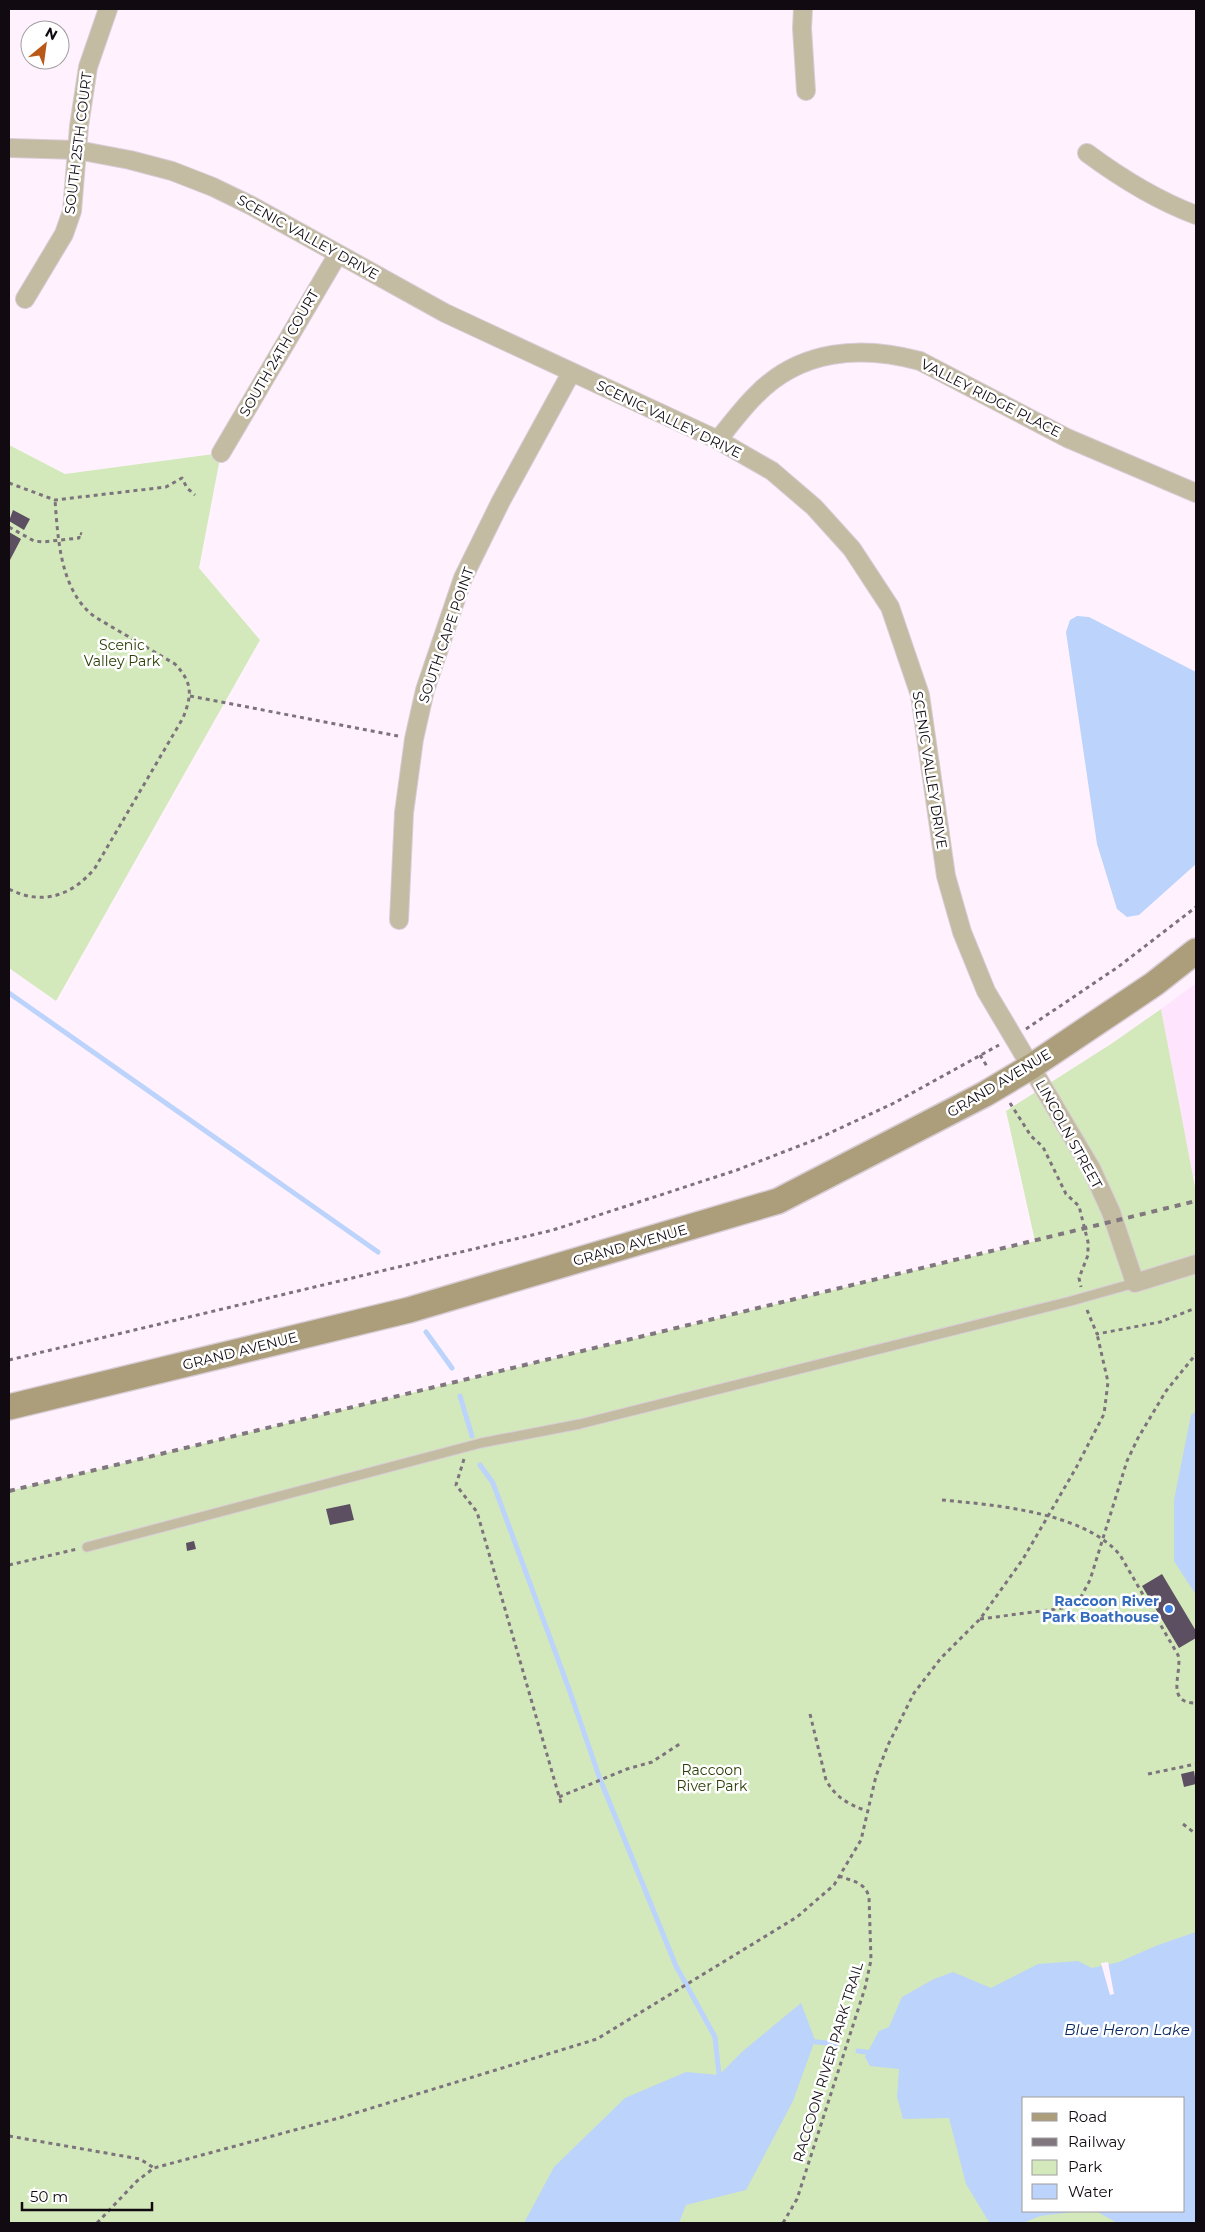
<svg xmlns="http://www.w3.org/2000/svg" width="1205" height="2232" font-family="Montserrat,sans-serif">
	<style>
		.built { fill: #ffe4fd }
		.green { fill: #d3e9bb; fill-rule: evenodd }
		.water { fill: #bcd3fb }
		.pier { fill: #fff2fe }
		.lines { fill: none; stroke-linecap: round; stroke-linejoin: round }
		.stream { stroke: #bcd3fb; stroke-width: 5 }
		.building { fill: #5c4f61 }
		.lane-casing { stroke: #d9cdd8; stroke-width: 11 }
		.street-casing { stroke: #d9cdd8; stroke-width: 20 }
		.secondary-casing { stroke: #d9cdd8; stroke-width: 28 }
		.path { stroke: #7d737c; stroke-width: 3; stroke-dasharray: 4 4; stroke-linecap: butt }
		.lane { stroke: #c4bba3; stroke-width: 9 }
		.street { stroke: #c4bba3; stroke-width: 18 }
		.secondary { stroke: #ac9e7a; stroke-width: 25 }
		.rail { stroke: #80777f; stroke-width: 4; stroke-dasharray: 6 6; stroke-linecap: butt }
		.shop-dot { fill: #3f7fe0; stroke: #fff; stroke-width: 2 }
		.labels { text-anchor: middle; stroke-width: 5; stroke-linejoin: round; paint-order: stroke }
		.street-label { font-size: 14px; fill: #110b11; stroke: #fff }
		.park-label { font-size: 14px; fill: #293e03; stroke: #fff }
		.shop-label { font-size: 14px; font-weight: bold; fill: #366cbe; stroke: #fff; text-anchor: end }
		.water-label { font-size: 15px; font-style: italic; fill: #0a2962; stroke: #fff }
	</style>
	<rect width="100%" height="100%" fill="#fff2fe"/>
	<path class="built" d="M1196,983V1176H1193L1161,1009Z"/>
	<path class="green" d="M9,445L65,474L221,453L199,568L260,640L56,1001L9,968Z
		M1161,1009L1196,1192V2223H9V1491L1035,1241L1006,1111L1111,1044ZM1024,2098H1184V2211H1024Z"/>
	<path class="water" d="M1077,616L1089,617L1196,672V864L1139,915L1127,917L1117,909L1097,844L1066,632L1070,620Z
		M1196,1411V1595L1174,1561V1500L1191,1415Z
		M1196,1932V2223H1117L1096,2211H1184V2098H1024V2211H1081L1040,2216L1023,2223L989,2222L966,2184L949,2118L903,2119L897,2097L899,2069L870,2066L865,2057L879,2031L889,2027L902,1997L934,1979L953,1972L991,1988L1038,1964L1078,1961L1092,1968L1119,1962L1158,1945Z
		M801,2003L815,2040L793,2101L746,2190L686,2205L679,2223H524L554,2167L625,2098L686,2072L719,2075L743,2051Z"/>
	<path class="pier" d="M1108,1962L1114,1994L1110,1995L1101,1963Z"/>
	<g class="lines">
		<path class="stream" d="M9,993L378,1252
			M426,1332L452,1368
			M460,1396L472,1436
			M480,1465L493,1483L570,1692L600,1779L676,1966L715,2037L719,2075L725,2078
			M808,2041L836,2044
			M858,2051L872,2053"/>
	</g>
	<path class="building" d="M13,510L30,519L24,530L9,521Z
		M9,532L21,539L10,560L9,559Z
		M350,1504L354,1520L330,1525L326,1509Z
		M194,1541L196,1549L187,1551L186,1543Z
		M1162,1574L1196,1631V1638L1179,1648L1142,1586Z
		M1194,1771L1196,1784L1184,1787L1181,1774Z"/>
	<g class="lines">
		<g class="lane-casing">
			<path id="lane" d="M87,1547L481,1443L580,1424L1071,1301L1135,1283"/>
		</g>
		<g class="street-casing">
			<path id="street" d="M803,9L802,28L806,91
				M9,148L77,150L130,160L172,171L213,187L252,206L445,313L718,440L772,471L814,507L852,549L890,607L920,695L946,876L962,932L986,991L1091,1168L1111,1212L1135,1283L1196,1264
				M1087,153C1122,179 1156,200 1196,215
				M25,299L64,234L72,211L79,126L88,67L108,9
				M718,440C730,425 742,409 755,396C800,349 861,345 920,361L1067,438L1196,493
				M221,453L338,254
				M399,920L404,813L414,739L425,690L463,578L501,501L571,373"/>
		</g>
		<g class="secondary-casing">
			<path id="secondary" d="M9,1407L409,1310L778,1201L985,1094L1032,1066L1154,984L1196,951"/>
		</g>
		<path class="path" d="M9,483L55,500L166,487L182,478L187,488L195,495
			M9,527L34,541L43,542L79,538V533L82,534
			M190,696L398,736
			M9,889C42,906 72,896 95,868L183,718C192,695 193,683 175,664L95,617C60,591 58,539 55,500
			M1026,1029L1118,967L1196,907
			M980,1055L988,1068
			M1010,1103L1031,1136L1043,1147L1066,1194L1079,1206L1088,1242V1255L1079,1278L1081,1287
			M1087,1310L1097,1334L1160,1322L1196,1308
			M9,1360L553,1230L737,1170L817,1139L894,1103L999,1045
			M464,1459L456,1485L477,1512L561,1803
			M942,1500C995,1505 1084,1512 1120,1555L1178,1655C1183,1672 1164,1703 1196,1703
			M9,1565L77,1549
			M980,1619L1064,1608L1081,1597L1090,1580L1127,1461L1138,1438L1166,1391L1196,1354
			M810,1714L826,1780C836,1798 848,1804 867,1811
			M1148,1774L1196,1764
			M559,1797L627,1769L652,1762L681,1743
			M1183,1824L1196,1834
			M9,2136L140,2159L154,2168
			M97,2223L137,2181L154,2168L339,2118L597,2039L797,1917L834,1885L861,1840L876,1776L888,1745L914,1693L941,1658L980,1619L1023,1559L1076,1468L1104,1414L1108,1382L1097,1334
			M783,2223L797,2199L865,1988L871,1960L869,1897C865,1882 852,1881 839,1876"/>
		<use href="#lane" class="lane"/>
		<use href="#street" class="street"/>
		<use href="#secondary" class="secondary"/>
		<path class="rail" d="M9,1491L1196,1201"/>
	</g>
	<circle class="shop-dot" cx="1169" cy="1609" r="5"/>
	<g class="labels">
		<g class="street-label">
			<text transform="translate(78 143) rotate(-83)" y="5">SOUTH 25TH COURT</text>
			<text transform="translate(308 237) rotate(29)" y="5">SCENIC VALLEY DRIVE</text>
			<text transform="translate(279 353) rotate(-60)" y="5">SOUTH 24TH COURT</text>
			<text transform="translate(991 398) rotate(27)" y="5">VALLEY RIDGE PLACE</text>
			<text transform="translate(669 419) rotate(26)" y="5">SCENIC VALLEY DRIVE</text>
			<text transform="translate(446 635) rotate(-71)" y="5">SOUTH CAPE POINT</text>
			<text transform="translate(930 770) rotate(81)" y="5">SCENIC VALLEY DRIVE</text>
			<text transform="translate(999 1083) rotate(-31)" y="5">GRAND AVENUE</text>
			<text transform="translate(1069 1134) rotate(61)" y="5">LINCOLN STREET</text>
			<text transform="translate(630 1245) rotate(-16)" y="5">GRAND AVENUE</text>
			<text transform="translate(240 1351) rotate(-14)" y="5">GRAND AVENUE</text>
			<text transform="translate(828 2062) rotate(-73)" y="5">RACCOON RIVER PARK TRAIL</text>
		</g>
		<g class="park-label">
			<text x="122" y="650">Scenic<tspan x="122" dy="16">Valley Park</tspan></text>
			<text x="712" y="1775">Raccoon<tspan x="712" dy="16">River Park</tspan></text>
		</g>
		<g class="shop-label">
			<text x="1159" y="1606">Raccoon River<tspan x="1159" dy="16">Park Boathouse</tspan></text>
		</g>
		<g class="water-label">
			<text x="1127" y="2035">Blue Heron Lake</text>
		</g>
	</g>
	<rect width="1205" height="2232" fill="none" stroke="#110b11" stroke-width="20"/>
	<rect x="1022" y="2097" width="162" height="115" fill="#ffffff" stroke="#a09da0"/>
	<rect x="1032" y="2113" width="25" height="8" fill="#ac9e7a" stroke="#a09da0"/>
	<text x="1068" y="2122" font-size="15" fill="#110b11">Road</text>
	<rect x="1032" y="2138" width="25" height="8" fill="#80777f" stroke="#a09da0"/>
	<text x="1068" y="2147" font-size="15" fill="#110b11">Railway</text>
	<rect x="1032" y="2160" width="25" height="15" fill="#d3e9bb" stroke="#a09da0"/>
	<text x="1068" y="2172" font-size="15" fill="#110b11">Park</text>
	<rect x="1032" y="2184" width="25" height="15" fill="#bcd3fb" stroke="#a09da0"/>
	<text x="1068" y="2197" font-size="15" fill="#110b11">Water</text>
	<g transform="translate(45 45) rotate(29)"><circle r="24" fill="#ffffff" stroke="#a09da0"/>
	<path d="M0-4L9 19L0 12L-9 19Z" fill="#ba5917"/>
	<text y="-8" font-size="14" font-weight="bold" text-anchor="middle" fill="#110b11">N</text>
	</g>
	<path d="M22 2202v8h130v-8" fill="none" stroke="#110b11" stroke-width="2.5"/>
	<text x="30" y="2202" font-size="15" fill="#110b11" stroke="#ffffff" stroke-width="4" paint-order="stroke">50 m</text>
</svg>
